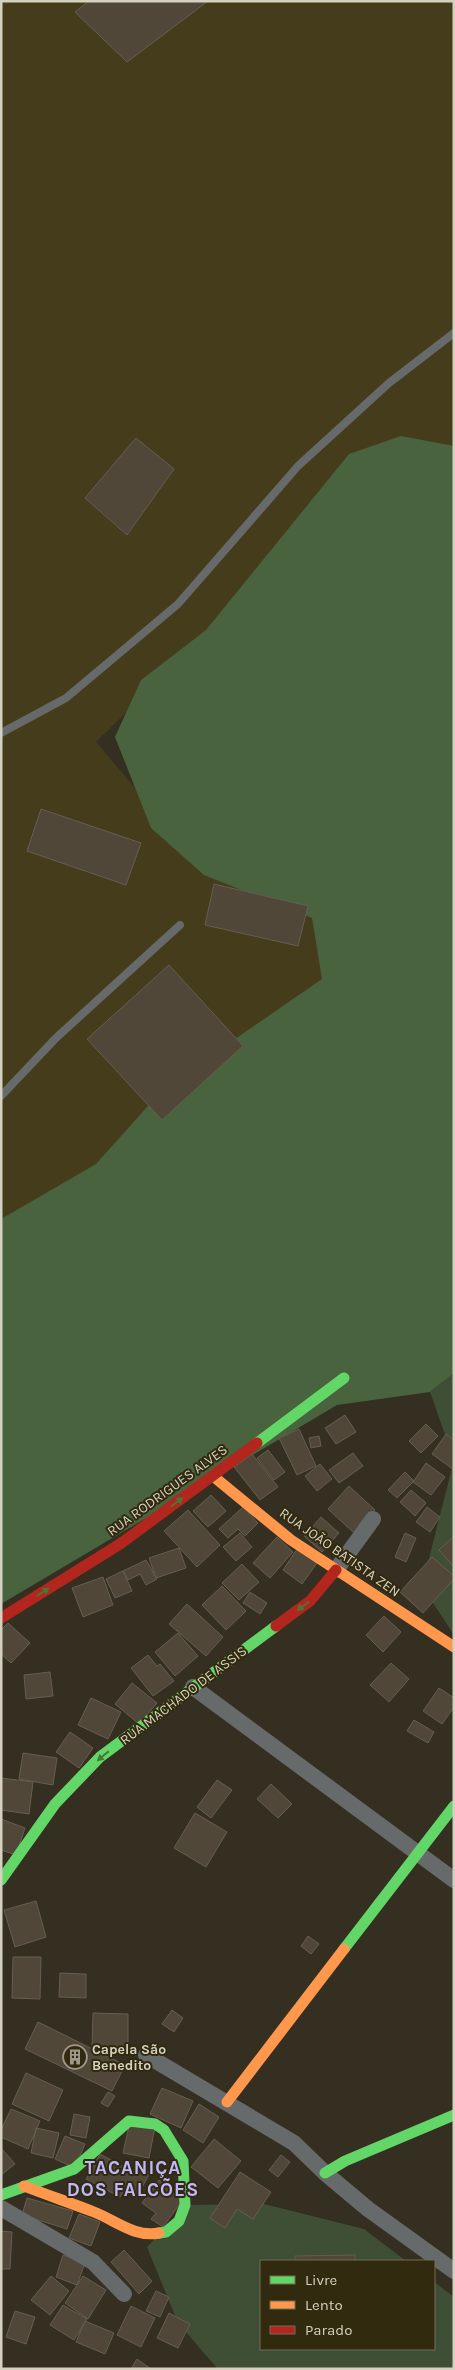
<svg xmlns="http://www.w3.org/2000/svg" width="455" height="2370" font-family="Karla,sans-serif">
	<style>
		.built { fill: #453c1b }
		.green { fill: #3e4f36 }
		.forest { fill: #48633d }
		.building { fill: #504739; stroke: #655e53 }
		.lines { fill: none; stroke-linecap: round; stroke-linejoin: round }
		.lane { stroke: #676a6b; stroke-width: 8 }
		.street { stroke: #676a6b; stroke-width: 16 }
		.fast { stroke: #63d668; stroke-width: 11 }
		.slow { stroke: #ff974d; stroke-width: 11 }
		.jam { stroke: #b3261e; stroke-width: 11 }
		.oneway { fill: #487736 }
		.labels { text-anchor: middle; stroke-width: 4; stroke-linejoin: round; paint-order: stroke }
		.street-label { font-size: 14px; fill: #d5d1c1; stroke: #312a0e }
		.poi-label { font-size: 14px; font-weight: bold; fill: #d5d1c1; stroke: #312a0e; text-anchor: start }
		.district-label { font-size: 19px; font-weight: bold; letter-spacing: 1px; fill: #c0b7fe; stroke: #312a0e }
	</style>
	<rect width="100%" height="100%" fill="#342f20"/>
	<path class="built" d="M1,1H454V469L369,475L96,742L199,863L424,918L1,1253Z"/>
	<path class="green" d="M454,1373V1635L422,1586L454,1460L430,1392Z
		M264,2204L364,2229L406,2261H261V2349H434V2282L454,2297V2369L217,2368L178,2323L147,2247L187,2205Z"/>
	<path class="forest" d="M401,436L454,446V1373L430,1392L337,1405L1,1604V1219L96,1164L164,1088L322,979L312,918L204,875L151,828L115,737L141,680L206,630L349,454Z"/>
	<path class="building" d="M89,1H208L127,62L75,12Z
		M136,438L174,469L127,535L85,498Z
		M41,809L141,843L126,885L27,851Z
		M214,884L308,906L298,946L205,925Z
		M169,965L243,1046L162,1120L87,1039Z
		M345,1415L356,1432L336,1444L325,1428Z
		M426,1424L438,1436L421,1453L409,1441Z
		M299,1429L316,1466L297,1475L279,1438Z
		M446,1434L454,1440V1470L432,1454Z
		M319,1436L321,1446L311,1448L309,1438Z
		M268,1450L285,1472L274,1480L257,1458Z
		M353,1453L363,1466L339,1483L329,1470Z
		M252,1454L278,1487L260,1500L234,1467Z
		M426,1463L445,1477L431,1495L413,1482Z
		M320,1464L332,1479L317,1491L305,1476Z
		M405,1472L414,1481L397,1498L388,1490Z
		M349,1486L375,1510L354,1533L328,1509Z
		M411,1490L426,1503L415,1516L400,1502Z
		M211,1495L226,1511L208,1527L193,1511Z
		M243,1507L258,1523L245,1536L238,1529L228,1538L219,1529Z
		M427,1507L440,1517L430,1532L416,1522Z
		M188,1510L220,1545L197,1567L164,1531Z
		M321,1517L339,1533L322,1552L304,1536Z
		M240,1533L252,1547L236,1561L223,1547Z
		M405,1533L416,1538L406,1562L395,1557Z
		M454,1536V1567L439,1550Z
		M277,1537L293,1552L270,1578L253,1563Z
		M179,1548L186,1568L156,1578L149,1558Z
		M297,1549L317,1563L302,1584L283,1570Z
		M432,1557L454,1576V1579L423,1613L400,1592Z
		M146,1560L157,1579L146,1585L140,1574L128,1580L123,1571Z
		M242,1564L259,1582L239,1600L222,1583Z
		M123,1571L132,1591L115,1598L106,1579Z
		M103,1577L113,1605L83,1617L72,1588Z
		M222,1586L246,1611L226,1630L202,1605Z
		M250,1592L267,1603L260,1614L243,1603Z
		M187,1604L223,1637L206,1656L169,1624Z
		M384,1616L401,1632L383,1652L366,1635Z
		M8,1623L30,1643L11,1663L1,1654V1630Z
		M178,1633L198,1656L175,1676L155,1652Z
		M148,1655L157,1666L160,1664L174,1681L153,1696L131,1668Z
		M391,1663L409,1679L389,1702L370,1685Z
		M50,1672L53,1696L26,1699L24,1675Z
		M132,1683L157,1703L139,1724L115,1704Z
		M439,1688L454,1698V1707L442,1724L423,1711Z
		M91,1698L121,1712L108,1739L78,1725Z
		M414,1720L434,1732L428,1743L407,1731Z
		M70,1732L93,1748L79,1768L56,1752Z
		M23,1753L57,1758L53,1785L19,1779Z
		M1,1778L33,1782L29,1814L1,1810Z
		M217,1780L232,1790L211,1818L197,1807Z
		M271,1784L292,1804L278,1818L257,1799Z
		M195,1813L227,1832L206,1867L174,1848Z
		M1,1819L25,1828L16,1855L1,1850Z
		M36,1901L46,1937L15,1947L4,1910Z
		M308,1936L319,1944L311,1954L301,1946Z
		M13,1957H41L40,1999L12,1998Z
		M60,1973L86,1974V1998L59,1997Z
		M172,2010L183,2018L174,2032L162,2024Z
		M93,2013L128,2014V2048L92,2047Z
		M38,2022L125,2065L112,2091L25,2049Z
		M26,2073L63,2090L49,2121L12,2104Z
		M162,2088L193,2101L181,2128L150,2114Z
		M108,2092L115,2096L108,2107L101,2103Z
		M199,2104L219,2117L203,2143L183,2130Z
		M11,2109L40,2121L28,2149L1,2137V2130Z
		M74,2114L90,2117L86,2138L70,2135Z
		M130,2122L155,2127L149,2158L123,2153Z
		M36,2128L59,2133L53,2158L31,2153Z
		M65,2136L85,2144L75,2168L55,2159Z
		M214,2139L241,2161L218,2188L191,2167Z
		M1,2148L15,2164L1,2175Z
		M100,2154L133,2172L137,2166L150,2173L136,2198L124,2191L120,2197L86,2179Z
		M281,2155L290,2162L278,2177L269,2170Z
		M240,2172L271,2192L253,2219L237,2209L225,2228L210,2218Z
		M159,2180L184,2198L163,2227L151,2219L156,2213L142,2203Z
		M27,2198L73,2211L67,2229L22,2215Z
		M79,2214L100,2222L91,2246L69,2238Z
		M1,2231L12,2232L10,2269H1Z
		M124,2250L152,2281L139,2294L111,2262Z
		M63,2255L85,2263L77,2285L56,2277Z
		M355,2255V2261H295V2256Z
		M51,2276L69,2291L50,2315L31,2300Z
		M83,2276L106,2290L88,2319L65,2303Z
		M156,2291L169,2297L160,2317L146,2311Z
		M63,2305L87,2319L74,2340L50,2325Z
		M131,2306L155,2318L141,2347L117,2335Z
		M15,2311L35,2317L26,2344L6,2337Z
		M169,2313L190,2324L178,2348L157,2338Z
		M85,2321L114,2333L105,2354L76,2342Z
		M137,2359L151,2369H131Z"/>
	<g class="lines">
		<path class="lane" d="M1,733L66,698L178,604L298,466L389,383L454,333
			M1,1096L56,1038L180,925"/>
		<path class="street" d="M336,1570L373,1519
			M193,1687L454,1880
			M146,2055L294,2143L325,2173L368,2209L454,2271
			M1,2208L93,2262L124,2294"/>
		<path class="fast" d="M257,1443L344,1378
			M1,1880L55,1804L100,1757L276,1626
			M344,1949L454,1806
			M325,2173L345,2161L454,2115
			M1,2195L74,2169L129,2121L155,2124L164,2130L183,2161L185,2205L179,2221L166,2232L159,2233"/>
		<path class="slow" d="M213,1476L291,1540L454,1647
			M227,2102L344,1949
			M24,2186C47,2195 71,2203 94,2212C115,2220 135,2238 159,2233"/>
		<path class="jam" d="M1,1618L120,1544L257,1443
			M276,1626L310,1601L336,1570"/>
	</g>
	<defs><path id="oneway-solid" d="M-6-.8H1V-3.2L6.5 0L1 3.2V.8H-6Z" transform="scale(1.25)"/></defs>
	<g class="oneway">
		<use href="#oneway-solid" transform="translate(177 1502) rotate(-36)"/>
		<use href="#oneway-solid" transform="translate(43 1592) rotate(-32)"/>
		<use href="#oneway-solid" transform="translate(303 1606) rotate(144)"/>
		<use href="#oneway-solid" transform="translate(103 1756) rotate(140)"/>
	</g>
	<defs>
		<g id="building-ring" transform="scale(1.25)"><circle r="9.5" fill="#312a0e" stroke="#9d9889" stroke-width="1.5"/><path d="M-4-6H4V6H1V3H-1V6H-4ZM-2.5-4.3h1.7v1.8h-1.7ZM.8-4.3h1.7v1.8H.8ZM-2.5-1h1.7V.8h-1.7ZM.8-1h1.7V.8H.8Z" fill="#9d9889"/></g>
	</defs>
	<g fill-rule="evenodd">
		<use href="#building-ring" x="75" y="2057"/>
	</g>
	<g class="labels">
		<g class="street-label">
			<text transform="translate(167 1490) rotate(-36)" y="5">RUA RODRIGUES ALVES</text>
			<text transform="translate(340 1552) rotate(35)" y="5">RUA JOÃO BATISTA ZEN</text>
			<text transform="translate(183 1695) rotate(-37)" y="5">RUA MACHADO DE ASSIS</text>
		</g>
		<g class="poi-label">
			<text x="92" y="2054">Capela São<tspan x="92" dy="16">Benedito</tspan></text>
		</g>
		<g class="district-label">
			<text x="133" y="2174">TACANIÇA<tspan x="133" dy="22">DOS FALCÕES</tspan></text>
		</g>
	</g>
	<rect width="455" height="2370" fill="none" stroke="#d5d1c1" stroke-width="5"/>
	<rect x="260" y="2260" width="175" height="90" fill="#312a0e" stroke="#736d56"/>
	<rect x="270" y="2276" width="25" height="8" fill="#63d668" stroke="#736d56"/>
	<text x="305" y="2285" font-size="15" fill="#d5d1c1">Livre</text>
	<rect x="270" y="2301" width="25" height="8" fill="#ff974d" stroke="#736d56"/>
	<text x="305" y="2310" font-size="15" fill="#d5d1c1">Lento</text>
	<rect x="270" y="2326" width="25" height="8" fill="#b3261e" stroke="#736d56"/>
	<text x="305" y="2335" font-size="15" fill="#d5d1c1">Parado</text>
</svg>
